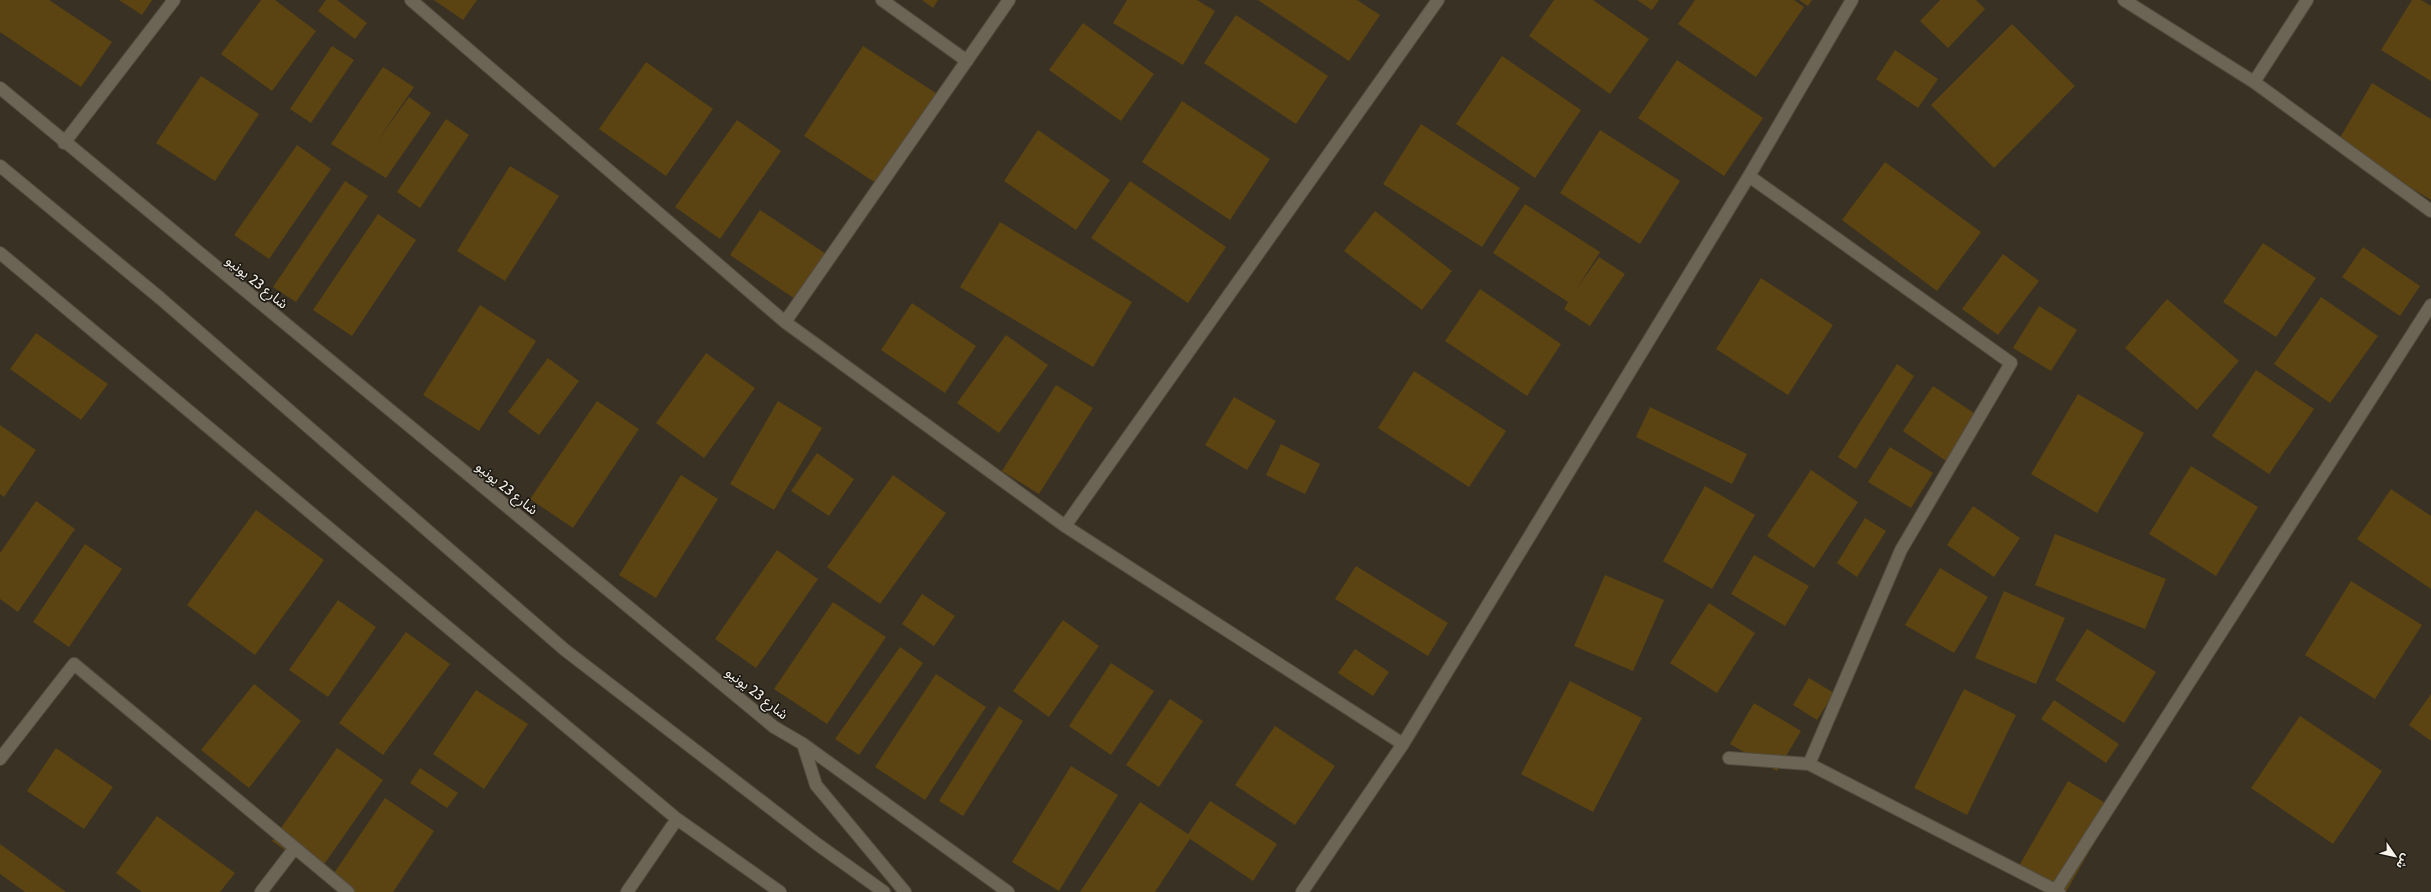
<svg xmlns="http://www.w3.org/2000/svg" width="2431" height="892" font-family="Cabin,'Noto Sans Arabic',sans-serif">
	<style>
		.building { fill: #5b4411 }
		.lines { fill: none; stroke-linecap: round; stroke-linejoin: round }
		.minor-casing { stroke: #544d41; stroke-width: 14 }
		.minor { stroke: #6c6454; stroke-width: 12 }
		.labels { text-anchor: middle; stroke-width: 3.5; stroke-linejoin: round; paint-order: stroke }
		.street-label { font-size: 14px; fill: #f8f3ea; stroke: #1d1a14 }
	</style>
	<rect width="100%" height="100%" fill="#393124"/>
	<path class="building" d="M0,0H49L112,42L81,87L0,32Z
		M119,0H152L142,15Z
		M261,0H275L316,31L272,91L221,54Z
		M326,0H337L367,23L355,39L318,11Z
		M434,0H477L463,20Z
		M922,0H938L933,8Z
		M1127,0H1197L1215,11L1183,65L1113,23Z
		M1258,0H1357L1380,15L1349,61Z
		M1554,0H1593L1649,39L1610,94L1529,36Z
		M1637,0H1659L1652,10Z
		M1695,0H1794L1804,7L1756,77L1678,24Z
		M1799,0H1812L1808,6Z
		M1940,0H1976L1985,9L1948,48L1920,21Z
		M2412,0H2421L2431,6V81L2381,50Z
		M1236,15L1328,76L1296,124L1204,63Z
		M1083,23L1154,74L1121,121L1049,70Z
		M2012,24L2075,86L1994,168L1931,105Z
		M332,46L354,60L311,123L290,109Z
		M863,46L942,97L882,187L804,136Z
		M1895,50L1938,79L1918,108L1876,79Z
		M1502,56L1581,110L1535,178L1456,124Z
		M1677,60L1763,118L1724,176L1638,118Z
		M646,62L713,109L666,176L599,129Z
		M383,67L414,87L376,143L409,97L431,113L386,178L331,144Z
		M201,76L259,114L215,181L156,143Z
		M2372,83L2431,119V200L2337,143Z
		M1182,101L1270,159L1230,220L1142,162Z
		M446,119L469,135L420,208L397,192Z
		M737,120L781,151L720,239L675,207Z
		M1421,124L1520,188L1482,247L1383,184Z
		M1038,130L1110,180L1076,230L1004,181Z
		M1600,130L1680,181L1640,244L1560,193Z
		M297,145L331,169L269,259L234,235Z
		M1885,162L1981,232L1937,291L1842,220Z
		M510,166L559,196L505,281L457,251Z
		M345,181L368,196L296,302L273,287Z
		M1130,181L1226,247L1188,303L1091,238Z
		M1525,204L1600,252L1577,288L1599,257L1625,274L1590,326L1564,309L1568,302L1493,253Z
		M760,210L829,256L798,301L730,255Z
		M1375,211L1452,271L1422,310L1344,251Z
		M378,214L416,240L352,336L313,310Z
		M1000,222L1132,302L1093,367L960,287Z
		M2263,243L2316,278L2276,337L2223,302Z
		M2363,247L2420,286L2400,316L2342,277Z
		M2003,254L2039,281L1998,335L1962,309Z
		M1761,278L1833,325L1788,395L1716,349Z
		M1480,289L1561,344L1527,396L1445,341Z
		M2321,297L2378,336L2330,403L2274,364Z
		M2167,299L2239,361L2197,410L2125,348Z
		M912,303L976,346L945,393L881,350Z
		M480,305L536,341L479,431L423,395Z
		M2039,306L2077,330L2051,371L2013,348Z
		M36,333L108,384L81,420L10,369Z
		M1006,335L1048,365L999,433L957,403Z
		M706,353L755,388L704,458L656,423Z
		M548,358L579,381L539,435L508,412Z
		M1897,364L1914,376L1856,469L1838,457Z
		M2256,370L2314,409L2269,474L2212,436Z
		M1414,371L1506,431L1469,487L1378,428Z
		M1056,385L1093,408L1039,494L1002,471Z
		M1933,386L1977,415L1946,461L1903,431Z
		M2078,394L2144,433L2097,513L2031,474Z
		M1234,397L1276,421L1247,470L1205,445Z
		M597,401L639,429L573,528L530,499Z
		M778,401L822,428L774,510L730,484Z
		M1650,407L1747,454L1732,484L1636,437Z
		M0,425L36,450L4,497L0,494Z
		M1281,444L1320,464L1305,494L1266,475Z
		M1890,447L1933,473L1911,508L1868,482Z
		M817,453L854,479L829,516L791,491Z
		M2191,466L2258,507L2216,576L2149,534Z
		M1811,470L1858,502L1814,568L1767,536Z
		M681,475L718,499L656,598L619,575Z
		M893,475L946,513L880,604L827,567Z
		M1705,486L1755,515L1712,589L1663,561Z
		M2391,489L2431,516V589L2357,539Z
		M36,501L75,529L18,612L0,599V553Z
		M1973,506L2020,538L1994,577L1947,545Z
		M256,510L324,560L255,655L187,605Z
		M1865,518L1886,531L1857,577L1837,563Z
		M2055,534L2166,579L2145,629L2035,585Z
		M85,544L122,569L69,647L33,622Z
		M777,550L818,579L756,668L715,639Z
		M1754,555L1809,586L1785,626L1731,594Z
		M1356,566L1448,623L1428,656L1335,599Z
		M1940,568L1988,597L1954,653L1905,625Z
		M1605,575L1664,600L1633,671L1574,646Z
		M2351,581L2422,625L2375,699L2305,655Z
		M2004,591L2065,618L2036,684L1975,658Z
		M922,594L955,616L934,646L902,624Z
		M338,600L376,627L328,697L289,670Z
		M833,602L886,637L827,724L774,689Z
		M1709,603L1755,633L1717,693L1670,663Z
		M1063,620L1099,646L1049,717L1013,691Z
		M2087,629L2156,672L2124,723L2055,680Z
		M406,632L450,664L383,755L339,723Z
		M900,647L923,663L859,755L835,739Z
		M1355,649L1389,672L1373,696L1338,673Z
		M1111,663L1154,691L1111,755L1069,726Z
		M936,674L986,707L925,800L875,767Z
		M1809,678L1834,693L1817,720L1793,705Z
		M1570,681L1642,718L1593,812L1521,774Z
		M254,684L301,721L249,788L201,750Z
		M1964,689L2016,715L1967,815L1914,788Z
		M476,690L528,724L484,789L433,754Z
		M2431,694V741L2409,725Z
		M1170,699L1203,721L1159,787L1126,765Z
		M2054,700L2119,744L2106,763L2041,719Z
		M1754,703L1801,731L1777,771L1730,744Z
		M999,706L1023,721L963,816L939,801Z
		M2300,716L2382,771L2333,844L2251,788Z
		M1275,726L1335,766L1295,825L1235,785Z
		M56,748L113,787L84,829L27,791Z
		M337,748L383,780L318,873L272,841Z
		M1071,766L1118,795L1059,891L1012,862Z
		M420,768L458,793L447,808L410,783Z
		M2068,781L2114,808L2066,892H2052L2016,871Z
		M385,798L434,831L393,892H349L330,879Z
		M1210,801L1277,844L1253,881L1190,839L1155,892H1080L1140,802L1188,834Z
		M157,816L235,873L220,892H142L116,873Z
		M0,844L66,892H25L0,874Z"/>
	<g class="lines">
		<g class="minor-casing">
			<path id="minor" d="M411,0L785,322L1065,526L1403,744
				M882,0L967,61
				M2124,0L2254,82L2431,211
				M2254,82L2307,0
				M0,88L774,727L803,744L1008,892
				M64,143L174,0
				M0,166L160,298L565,650L817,844L884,892
				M1749,176L2011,363L1901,550L1809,764
				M0,253L677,819L780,892
				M785,322L1009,0
				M1065,526L1438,0
				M803,744L816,785L905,892
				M1729,758L1809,764L2059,892
				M0,759L74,664L348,892
				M2056,890L2431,305
				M261,892L294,849
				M627,892L677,819
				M1302,892L1403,744L1749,176L1852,0"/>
		</g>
		<use href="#minor" class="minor"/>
	</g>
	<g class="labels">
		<g class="street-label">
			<text transform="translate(257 282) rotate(39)" y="5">شارع 23 يونيو</text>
			<text transform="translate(507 488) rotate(39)" y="5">شارع 23 يونيو</text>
			<text transform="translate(757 693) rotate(38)" y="5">شارع 23 يونيو</text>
		</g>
	</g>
	<g transform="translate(2395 856) rotate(124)" stroke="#1d1a14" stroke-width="3" paint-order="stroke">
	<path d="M0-3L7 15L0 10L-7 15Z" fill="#f8f3ea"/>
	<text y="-6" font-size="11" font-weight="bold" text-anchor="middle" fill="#f8f3ea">ش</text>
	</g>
</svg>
